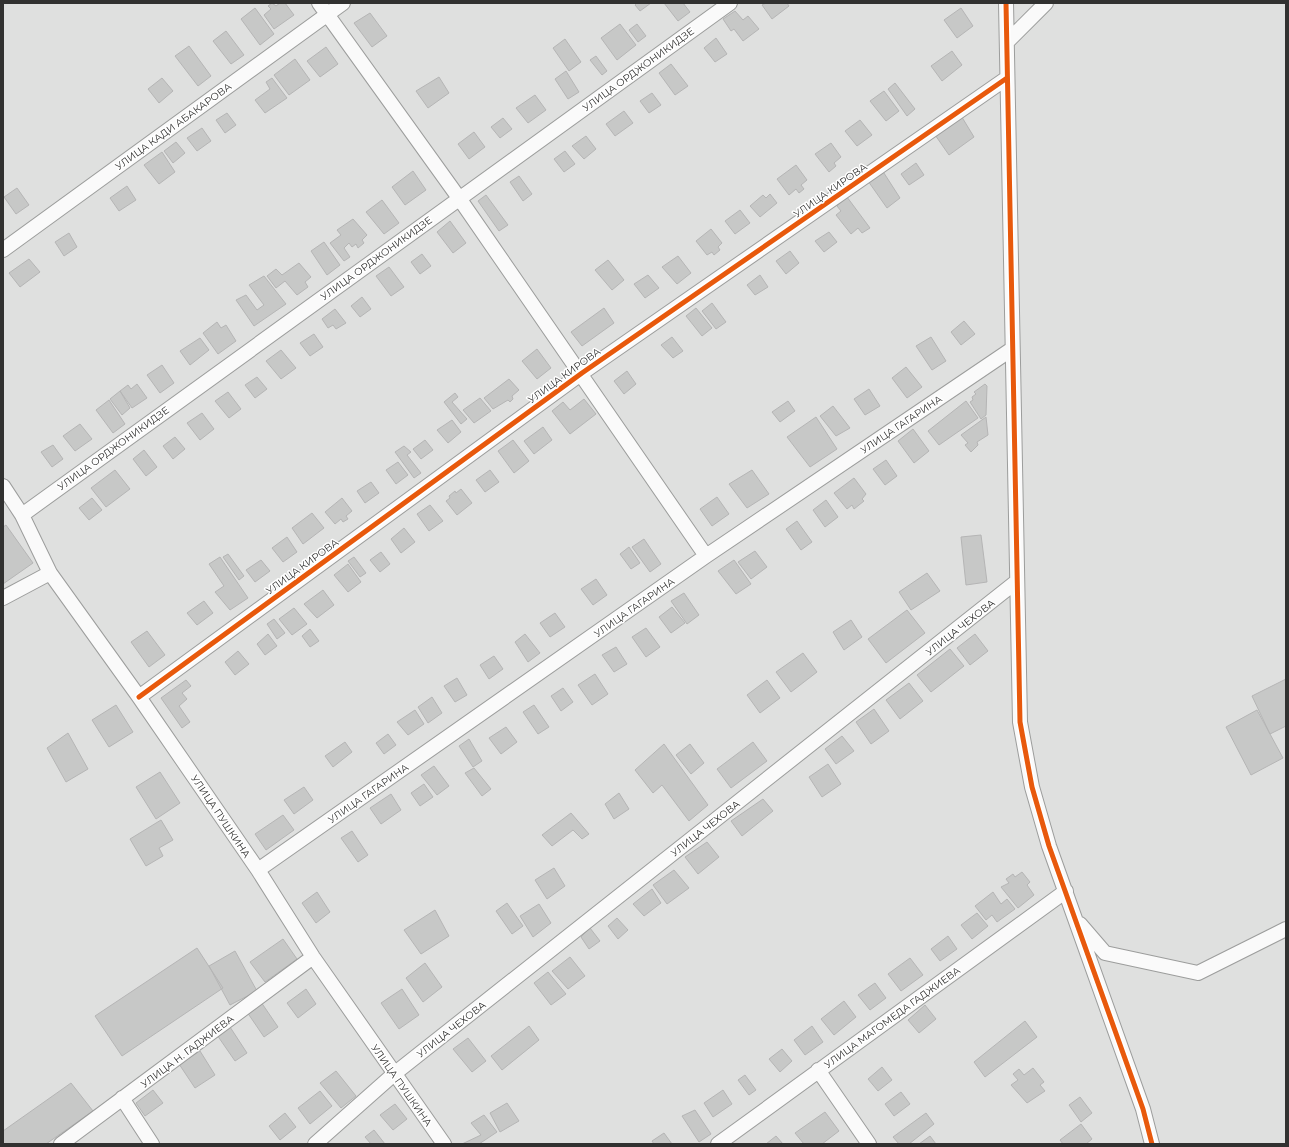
<svg xmlns="http://www.w3.org/2000/svg" width="1289" height="1147" font-family="Montserrat,sans-serif">
	<style>
		.building { fill: #c7c8c7; stroke: #b5b5b5 }
		.lines { fill: none; stroke-linecap: round; stroke-linejoin: round }
		.minor-casing { stroke: #9c9d9c; stroke-width: 16 }
		.minor { stroke: #fafafa; stroke-width: 14 }
		.cycleway-casing { stroke: #fff; stroke-width: 8 }
		.cycleway { stroke: #e8590c; stroke-width: 5 }
		.labels { text-anchor: middle; stroke-width: 3; stroke-linejoin: round; paint-order: stroke }
		.street-label { font-size: 10px; fill: #313130; stroke: #fff }
	</style>
	<rect width="100%" height="100%" fill="#dfe0df"/>
	<path class="building" d="M272,3L276,6L280,3H285L294,15L274,29L264,15L271,9L268,6Z
		M637,3H651L640,11L635,5Z
		M664,3H683L690,12L678,21Z
		M766,3H787L789,6L772,19L762,5Z
		M255,8L274,34L260,45L241,19Z
		M961,8L973,26L957,38L944,20Z
		M735,11L743,20L748,16L759,29L743,41L734,29L731,31L723,19Z
		M370,13L387,36L372,47L354,23Z
		M620,24L636,45L617,60L601,38Z
		M637,24L646,36L638,42L629,30Z
		M226,31L244,55L231,64L213,41Z
		M716,38L727,54L715,62L704,48Z
		M565,39L581,62L569,71L553,48Z
		M189,46L211,76L198,86L175,56Z
		M326,47L338,64L320,77L307,61Z
		M952,51L962,65L942,81L931,66Z
		M596,56L607,71L602,75L590,60Z
		M295,59L310,80L289,95L274,75Z
		M671,64L688,86L675,95L659,73Z
		M566,71L579,92L568,99L555,79Z
		M439,77L449,93L428,108L416,91Z
		M162,78L173,91L159,103L148,89Z
		M272,78L287,98L265,113L255,100L270,89L266,82Z
		M895,83L915,109L907,116L888,89Z
		M884,91L899,111L886,121L870,101Z
		M652,93L661,105L649,113L640,101Z
		M535,95L546,110L528,123L516,108Z
		M624,111L633,123L615,136L606,124Z
		M227,113L236,125L225,133L216,120Z
		M960,114L974,137L949,155L933,132Z
		M503,118L512,129L500,138L491,127Z
		M860,120L872,135L857,146L845,131Z
		M202,128L211,141L197,151L187,138Z
		M474,132L485,147L469,159L458,144Z
		M586,136L596,149L584,159L572,146Z
		M176,142L185,153L173,163L164,151Z
		M831,143L841,157L834,163L836,166L829,172L815,154Z
		M565,151L575,164L564,172L554,159Z
		M162,152L175,172L159,184L144,165Z
		M916,163L924,175L909,185L901,174Z
		M796,165L807,180L801,185L804,189L799,193L796,189L789,195L777,179Z
		M882,170L900,198L887,208L868,181Z
		M413,171L426,190L405,205L392,187Z
		M519,176L532,194L523,201L510,182Z
		M127,186L136,200L119,211L110,198Z
		M17,188L29,205L16,214L4,197Z
		M770,194L777,203L760,217L750,206L763,195L766,198Z
		M486,195L508,225L499,231L478,201Z
		M847,197L870,228L862,233L858,228L851,234L836,215L841,211L837,206Z
		M382,200L399,223L384,234L366,212Z
		M740,210L750,223L735,234L725,221Z
		M353,219L367,235L362,240L364,243L358,248L356,244L352,247L349,243L344,248L350,257L344,261L330,243L341,235L337,230Z
		M450,221L466,243L453,253L437,232Z
		M711,229L722,243L718,247L720,250L714,255L712,252L707,255L696,241Z
		M829,232L837,242L824,252L815,241Z
		M69,233L77,247L64,256L55,242Z
		M324,242L340,265L327,275L311,251Z
		M790,251L799,263L786,274L776,261Z
		M422,254L431,266L420,274L411,262Z
		M678,256L691,273L677,284L662,267Z
		M29,259L40,272L20,287L9,273Z
		M608,260L624,280L612,290L595,270Z
		M299,263L311,277L305,282L308,287L297,295L285,281L276,288L267,276L276,269L282,275Z
		M389,267L404,287L391,296L376,276Z
		M648,275L659,288L645,298L634,284Z
		M760,275L768,287L755,295L747,285Z
		M264,276L286,304L254,326L236,300L246,295L257,310L264,305L249,285Z
		M362,297L371,309L360,317L351,306Z
		M712,303L726,322L716,329L702,311Z
		M604,308L614,323L582,346L571,332Z
		M696,308L712,328L702,336L686,316Z
		M335,309L346,323L336,329L333,325L328,328L322,319Z
		M964,321L975,334L961,345L951,332Z
		M217,322L221,328L226,325L236,341L218,354L203,333Z
		M314,334L323,347L310,356L300,343Z
		M672,337L683,351L673,358L661,345Z
		M931,337L946,361L932,370L916,346Z
		M200,338L209,350L190,365L180,351Z
		M537,349L551,368L537,379L522,361Z
		M281,350L296,368L281,379L266,361Z
		M162,365L174,383L160,393L147,375Z
		M906,367L922,387L907,398L892,378Z
		M627,371L636,384L624,394L614,381Z
		M257,377L267,389L255,398L245,385Z
		M509,379L519,390L512,396L513,399L510,402L508,400L493,409L484,398Z
		M137,384L147,398L132,408L120,391L128,385L131,389Z
		M985,384L987,386L986,415L981,419L970,402L973,400L972,397L976,394L974,392Z
		M869,389L880,406L865,415L854,399Z
		M120,391L130,408L122,415L110,399Z
		M228,392L241,409L229,418L215,401Z
		M455,393L458,397L452,402L467,419L461,424L444,402Z
		M480,398L491,411L474,423L463,410Z
		M584,399L596,414L570,434L552,411L563,402L570,410Z
		M109,400L125,424L113,433L96,410Z
		M788,401L795,411L780,422L772,412Z
		M966,401L978,418L939,445L928,431Z
		M833,406L850,428L836,436L820,416Z
		M202,413L214,429L200,440L187,423Z
		M816,417L837,449L810,467L787,437Z
		M986,417L988,435L977,442L978,445L971,452L965,445L968,443L961,435Z
		M452,420L461,432L448,443L437,430Z
		M80,424L92,439L75,451L63,436Z
		M543,427L552,440L534,454L524,441Z
		M913,429L929,451L914,463L898,441Z
		M175,437L185,449L173,459L163,446Z
		M425,440L433,450L421,459L413,449Z
		M513,440L529,461L514,473L498,451Z
		M53,445L63,459L52,467L41,452Z
		M404,446L411,452L407,455L421,473L414,478L395,452Z
		M144,450L157,467L146,476L133,459Z
		M886,460L897,476L885,485L873,469Z
		M398,462L408,475L396,484L386,470Z
		M115,470L130,489L106,507L91,488Z
		M490,470L499,482L485,492L476,480Z
		M752,470L769,494L747,508L729,484Z
		M854,478L866,494L862,499L864,501L854,509L852,505L847,509L834,493Z
		M371,482L379,493L365,503L357,491Z
		M461,489L472,503L457,515L446,501L450,498L449,496L455,491L456,493Z
		M717,497L729,514L712,526L700,509Z
		M92,498L102,510L89,520L79,508Z
		M342,498L352,511L346,516L348,519L343,522L341,519L335,524L325,512Z
		M826,500L838,517L825,527L813,510Z
		M430,505L443,521L429,531L417,514Z
		M312,513L324,528L303,544L292,528Z
		M797,521L812,542L801,550L786,529Z
		M6,525L33,563L3,584V527Z
		M404,528L415,542L401,553L391,539Z
		M981,535L987,582L966,585L961,537Z
		M287,537L297,552L283,562L272,548Z
		M644,539L661,564L650,572L632,547Z
		M629,547L640,563L631,569L620,554Z
		M755,551L767,567L751,579L738,562Z
		M381,552L390,564L380,572L370,560Z
		M228,554L244,576L239,580L223,557Z
		M220,557L248,598L230,610L215,592L224,586L209,564Z
		M354,557L366,573L360,577L348,561Z
		M261,560L270,571L255,582L246,570Z
		M734,560L751,584L736,594L718,571Z
		M348,564L361,582L348,592L334,575Z
		M927,573L940,591L911,610L899,592Z
		M596,579L607,595L593,605L581,589Z
		M323,590L334,605L317,618L304,604Z
		M684,593L699,615L687,624L671,601Z
		M204,601L213,613L197,625L187,613Z
		M672,607L685,623L671,633L659,617Z
		M294,608L307,624L292,635L279,619Z
		M907,610L925,633L886,663L868,639Z
		M555,613L565,627L550,637L540,623Z
		M274,619L285,633L277,639L267,624Z
		M851,620L862,637L844,650L833,632Z
		M646,628L660,647L646,657L632,637Z
		M310,629L319,641L310,647L302,636Z
		M147,631L165,655L149,667L131,642Z
		M268,634L277,646L265,655L257,644Z
		M525,634L540,653L528,662L515,642Z
		M975,634L988,651L970,665L957,648Z
		M616,647L627,664L614,672L602,655Z
		M950,649L964,666L931,692L917,675Z
		M238,651L249,664L235,675L225,662Z
		M803,653L817,672L791,692L776,672Z
		M494,656L503,669L489,679L480,665Z
		M595,674L608,694L592,705L578,685Z
		M457,678L467,695L455,702L444,686Z
		M1286,679V726L1270,734L1252,696Z
		M186,680L191,686L182,693L187,699L179,706L190,722L182,728L161,698Z
		M767,680L780,698L760,713L747,695Z
		M909,683L923,701L900,719L886,700Z
		M563,688L573,702L561,711L551,696Z
		M432,697L442,713L428,723L418,707Z
		M116,705L133,732L109,747L92,720Z
		M534,705L549,727L538,734L523,712Z
		M874,709L889,731L871,744L856,722Z
		M415,710L424,724L408,735L397,722Z
		M1257,710L1283,758L1251,775L1226,727Z
		M506,727L517,742L501,754L489,738Z
		M68,733L88,769L66,782L47,748Z
		M388,734L396,745L384,754L376,743Z
		M842,736L854,751L836,764L825,749Z
		M469,739L482,761L473,767L459,746Z
		M345,742L352,752L333,767L325,756Z
		M753,742L767,761L731,788L717,769Z
		M664,744L708,805L689,821L662,785L653,793L635,770Z
		M690,744L704,763L691,774L676,755Z
		M828,764L841,784L822,797L809,777Z
		M434,766L449,786L437,795L421,775Z
		M474,768L491,789L482,796L465,773Z
		M160,772L180,803L156,819L136,787Z
		M424,784L433,797L420,806L411,793Z
		M304,787L313,800L294,814L284,800Z
		M619,793L629,809L614,819L605,804Z
		M391,794L401,810L381,824L370,808Z
		M763,799L773,811L742,836L731,821Z
		M571,813L589,834L582,839L573,830L552,846L542,835Z
		M283,815L294,830L266,850L255,834Z
		M161,820L173,840L159,848L163,856L146,866L130,839Z
		M352,831L368,855L358,862L341,838Z
		M707,842L719,857L698,874L685,857Z
		M554,868L565,886L547,899L535,880Z
		M674,870L689,888L667,904L653,885Z
		M1022,872L1030,882L1027,885L1034,895L1018,908L1001,887L1009,883L1006,879L1013,874L1015,877Z
		M652,889L661,903L644,916L633,904Z
		M317,892L330,912L316,923L302,903Z
		M993,892L1001,904L1007,899L1015,909L997,922L992,915L986,920L975,906Z
		M507,903L523,926L512,934L496,911Z
		M539,904L551,923L533,937L520,916Z
		M435,910L449,936L421,954L404,930Z
		M977,913L988,926L972,939L961,925Z
		M617,918L628,930L618,939L608,926Z
		M590,928L600,941L589,949L581,937Z
		M948,936L957,949L940,961L931,949Z
		M283,939L297,959L265,982L250,962Z
		M197,948L223,988L122,1056L95,1016Z
		M235,951L257,991L230,1005L209,966Z
		M570,957L585,976L568,989L552,971Z
		M910,958L923,975L901,991L888,974Z
		M425,963L442,987L423,1002L406,978Z
		M548,972L566,994L551,1005L534,983Z
		M875,983L886,998L870,1010L858,995Z
		M306,989L316,1004L298,1018L287,1003Z
		M402,989L419,1015L399,1029L381,1003Z
		M844,1001L856,1017L834,1035L821,1019Z
		M261,1002L278,1027L264,1037L247,1012Z
		M925,1005L936,1019L919,1033L908,1020Z
		M1025,1021L1037,1037L985,1077L974,1062Z
		M529,1026L539,1040L502,1070L491,1056Z
		M812,1026L823,1042L805,1055L794,1040Z
		M230,1027L247,1053L235,1061L217,1035Z
		M468,1038L486,1061L472,1072L453,1049Z
		M782,1049L792,1061L780,1072L769,1059Z
		M200,1051L215,1075L195,1088L179,1064Z
		M882,1067L892,1080L878,1091L868,1079Z
		M1033,1068L1044,1082L1040,1085L1045,1091L1027,1103L1011,1085L1018,1080L1013,1074L1019,1069L1024,1075Z
		M336,1071L356,1096L341,1108L320,1083Z
		M745,1075L756,1090L749,1095L738,1080Z
		M71,1083L93,1111L46,1144H3V1131Z
		M153,1090L163,1103L145,1116L136,1103Z
		M723,1090L732,1104L713,1117L704,1103Z
		M320,1091L332,1106L310,1124L298,1108Z
		M901,1092L910,1104L894,1116L885,1104Z
		M1080,1097L1092,1113L1081,1122L1069,1105Z
		M507,1103L519,1121L500,1132L490,1113Z
		M395,1104L407,1119L393,1130L380,1115Z
		M695,1110L711,1134L699,1142L682,1116Z
		M825,1112L839,1131L822,1144H804L795,1133Z
		M285,1113L296,1127L280,1140L269,1126Z
		M926,1113L934,1124L909,1144H899L893,1137Z
		M484,1115L497,1132L479,1144H462L481,1135L471,1123Z
		M1081,1124L1092,1139L1086,1144H1063L1060,1140Z
		M374,1130L385,1144H371L365,1137Z
		M664,1133L672,1144H654L652,1141Z
		M776,1136L783,1144H766Z
		M930,1136L936,1144H919Z"/>
	<g class="lines">
		<g class="minor-casing">
			<path id="minor" d="M319,3L459,198L706,556
				M1006,3L1020,722L1032,787L1049,846L1143,1109L1152,1144
				M1007,42L1046,3
				M3,250L343,3
				M3,486L22,515L50,573L139,697L258,870L313,957L444,1144
				M22,515L730,3
				M3,598L50,573
				M139,697L582,373L1007,78
				M258,870L706,556L1012,349
				M1080,924L1105,953L1198,973L1286,929
				M818,1070L869,1144
				M122,1098L152,1144
				M61,1144L313,957
				M315,1144L394,1074L1016,582
				M718,1144L1066,891"/>
		</g>
		<use href="#minor" class="minor"/>
		<g class="cycleway-casing">
			<path id="cycleway" d="M1006,3L1020,722L1032,787L1049,846L1143,1109L1152,1144
				M139,697L582,373L1007,78"/>
		</g>
		<use href="#cycleway" class="cycleway"/>
	</g>
	<g class="labels">
		<g class="street-label">
			<text transform="translate(638 69) rotate(-36)" y="4">УЛИЦА ОРДЖОНИКИДЗЕ</text>
			<text transform="translate(173 126) rotate(-36)" y="4">УЛИЦА КАДИ АБАКАРОВА</text>
			<text transform="translate(830 190) rotate(-35)" y="4">УЛИЦА КИРОВА</text>
			<text transform="translate(376 258) rotate(-36)" y="4">УЛИЦА ОРДЖОНИКИДЗЕ</text>
			<text transform="translate(564 375) rotate(-36)" y="4">УЛИЦА КИРОВА</text>
			<text transform="translate(901 424) rotate(-34)" y="4">УЛИЦА ГАГАРИНА</text>
			<text transform="translate(113 448) rotate(-36)" y="4">УЛИЦА ОРДЖОНИКИДЗЕ</text>
			<text transform="translate(302 566) rotate(-36)" y="4">УЛИЦА КИРОВА</text>
			<text transform="translate(634 607) rotate(-35)" y="4">УЛИЦА ГАГАРИНА</text>
			<text transform="translate(960 627) rotate(-38)" y="4">УЛИЦА ЧЕХОВА</text>
			<text transform="translate(368 793) rotate(-35)" y="4">УЛИЦА ГАГАРИНА</text>
			<text transform="translate(221 816) rotate(56)" y="4">УЛИЦА ПУШКИНА</text>
			<text transform="translate(705 828) rotate(-38)" y="4">УЛИЦА ЧЕХОВА</text>
			<text transform="translate(892 1017) rotate(-36)" y="4">УЛИЦА МАГОМЕДА ГАДЖИЕВА</text>
			<text transform="translate(451 1029) rotate(-38)" y="4">УЛИЦА ЧЕХОВА</text>
			<text transform="translate(187 1051) rotate(-37)" y="4">УЛИЦА Н. ГАДЖИЕВА</text>
			<text transform="translate(402 1085) rotate(55)" y="4">УЛИЦА ПУШКИНА</text>
		</g>
	</g>
	<rect width="1289" height="1147" fill="none" stroke="#313130" stroke-width="8"/>
</svg>
